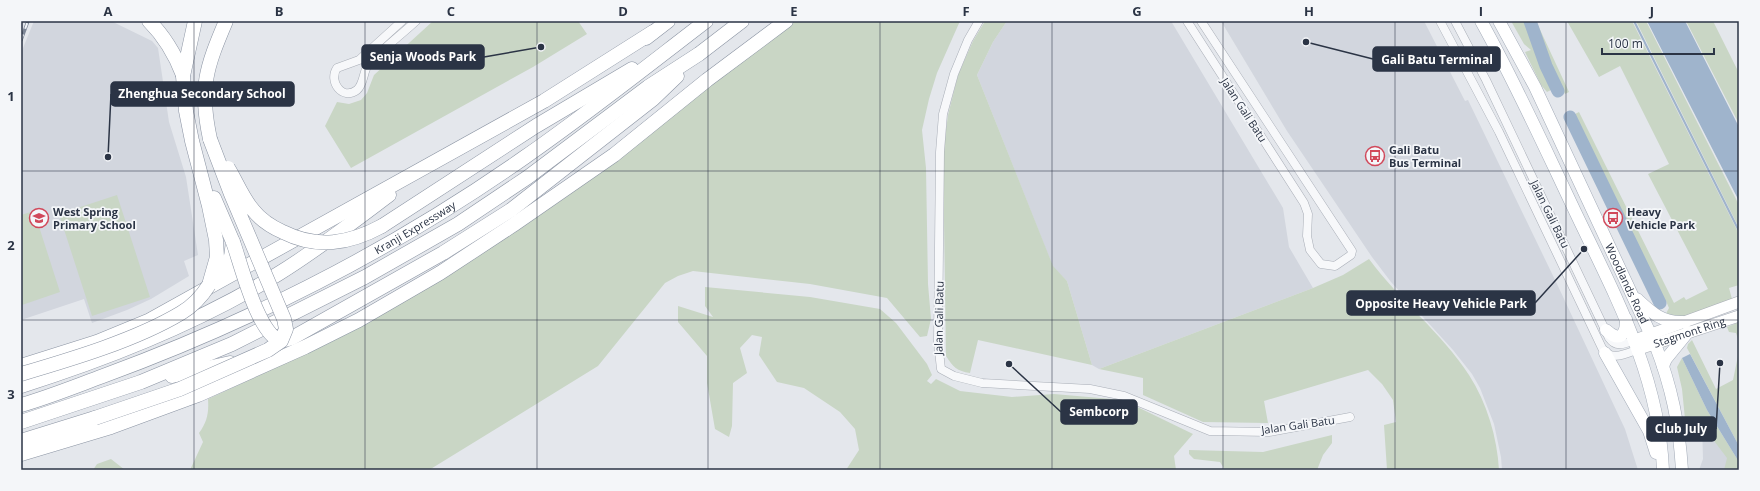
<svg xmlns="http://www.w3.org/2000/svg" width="1760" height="491" font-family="'Open Sans',sans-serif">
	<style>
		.built { fill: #d2d6de }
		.green { fill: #c9d6c5 }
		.water { fill: #9fb4cc }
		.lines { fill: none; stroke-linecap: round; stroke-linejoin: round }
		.stream { stroke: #9fb4cc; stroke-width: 2 }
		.river { stroke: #9fb4cc; stroke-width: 13 }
		.street-casing { stroke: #a9aeb7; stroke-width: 9 }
		.secondary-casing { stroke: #a9aeb7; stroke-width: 12 }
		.primary-casing { stroke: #a3abb8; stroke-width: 13 }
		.highway-casing { stroke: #8b94a3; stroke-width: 15 }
		.street { stroke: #f7f8fa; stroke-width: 8 }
		.secondary { stroke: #fff; stroke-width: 11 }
		.primary { stroke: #fff; stroke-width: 12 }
		.highway { stroke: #fff; stroke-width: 14 }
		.rail-casing { stroke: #7d8696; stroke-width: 3.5 }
		.rail { stroke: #f4f6f9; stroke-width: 2; stroke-dasharray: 6; stroke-linecap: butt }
		.highway-bridge-casing { stroke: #8b94a3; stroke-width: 15; stroke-linecap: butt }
		.highway-bridge { stroke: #fff; stroke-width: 14 }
		.grid { fill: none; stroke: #2b3445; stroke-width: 1; stroke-opacity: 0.55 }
		.labels { text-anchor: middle; stroke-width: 3.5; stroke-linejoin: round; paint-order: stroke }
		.street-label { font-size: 11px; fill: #2b3445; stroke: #f4f6f9 }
		.poi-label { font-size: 11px; font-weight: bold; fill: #2b3445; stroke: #f4f6f9; text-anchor: start }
		.leader { fill: none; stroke: #2b3445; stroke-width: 1.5 }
		.callout-dot { fill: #2b3445; stroke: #f4f6f9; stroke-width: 1.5 }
		.callout { fill: #2b3445; stroke: #2b3445; stroke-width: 1.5 }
		.callout-label { font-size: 12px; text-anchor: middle; font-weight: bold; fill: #fff }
		.neatline { fill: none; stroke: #2b3445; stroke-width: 1.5 }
		.grid-label { font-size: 13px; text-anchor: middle; font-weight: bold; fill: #2b3445 }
	</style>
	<rect width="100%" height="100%" fill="#e4e7ec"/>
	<path class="built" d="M34,21H111L152,41L158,48L169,122L186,177L198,255L184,261L189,276L151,299L127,310L92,323L84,299L21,320V53Z
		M1007,21H1171L1283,208L1289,247L1313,288L1099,369L1092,365L1067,281L1053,267L977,75L993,42Z
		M1221,21H1424L1465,101L1468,100L1557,284L1625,429L1638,470H1502L1501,457L1494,424L1480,388L1472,374L1453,350L1391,282L1372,257L1287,131Z
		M1711,423L1739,470H1699L1703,459L1702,424Z"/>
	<path class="green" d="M433,21H578L587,34L533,67L351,168L325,126L337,102L349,104L361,100L367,93L374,75Z
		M795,21H960L937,73L929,99L922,130L926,168L928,284L931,319L927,336L920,337L887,298L810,284L693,271L678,276L665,283L598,366L429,470H190L203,442L199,433C207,422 209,413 208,399L290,361L475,258L566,197L749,54Z
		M985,21H1007L993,42L977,75L1053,266L1067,281L1092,365L978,340L970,373C957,371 953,367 946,356L943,152L948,115L958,75L973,41Z
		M1511,21H1526L1539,59L1553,89L1547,92L1541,85L1525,52L1531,50L1524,44Z
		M1533,21H1536L1569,92L1565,94L1563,90H1561L1549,64Z
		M1567,21H1632L1739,234V285L1729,288L1732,299L1683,318L1664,317L1669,308L1666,301L1663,302L1573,115L1579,112L1674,303L1684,297L1686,300L1708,289L1648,174L1669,164L1620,66L1599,77Z
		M1636,21H1646L1739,205V228Z
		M1686,21H1713L1739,73V124Z
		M117,195L150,297L92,316L59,214Z
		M34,211L60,292L22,305L21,215Z
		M1369,259C1399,300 1442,333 1469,375C1487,403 1497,437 1499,470H1387L1384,425L1396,422L1393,400L1382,384L1368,370L1264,401L1268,423L1203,422L1143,395V378L1099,369L1313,288L1343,275Z
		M705,287L810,297L880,309L896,323L927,364L932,375L927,381L931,384L936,379L960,391L1012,397L1054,394L1123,400L1193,434L1174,456L1176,470H846L859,450L855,429L840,412L804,388L777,382L759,355L762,337L752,335L740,348L747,373L733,383L732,426L729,437L715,429L707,383V356L678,322V306L713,317L705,306Z
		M1739,322V342L1736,333L1729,332L1727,327Z
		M1692,340L1716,389L1733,380L1739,351V446L1687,348L1688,344Z
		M1682,358L1707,410L1739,462V470H1724L1727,458L1705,429L1703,423L1689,424L1685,419L1682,389L1677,367Z
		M1332,435V443L1323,455L1317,470H1225L1220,462L1194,459L1189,454V450L1263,452Z
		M111,459L125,470H93L97,464Z"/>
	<path class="water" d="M1647,21H1685L1739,127V201Z
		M1690,354L1739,446V462L1707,410L1682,358Z"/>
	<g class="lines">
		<path class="stream" d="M1634,21L1739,231"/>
		<path class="river" d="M1530,21L1546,66L1558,91
			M1570,117L1660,303"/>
		<g class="street-casing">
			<path id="street" d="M402,21L359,60L337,68C328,81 342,101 357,90C364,84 363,72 368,65C382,49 401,35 416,21
				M979,21L968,40L954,74L943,114L940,152L938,342L941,369L954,376L982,383L1090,389L1124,396L1210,431L1269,432L1350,417
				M1187,21L1304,203L1308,214L1307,236L1310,250L1321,264L1335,266L1351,255L1352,251L1201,21
				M1440,21L1499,132L1602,348C1611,362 1625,354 1639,349
				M1455,21L1486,80L1609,338C1616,348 1624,344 1635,340"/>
		</g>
		<g class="secondary-casing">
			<g id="secondary">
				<path d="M1635,340L1739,302"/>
				<path id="s1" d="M1639,349L1739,316"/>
			</g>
		</g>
		<g class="primary-casing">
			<g id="primary">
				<path d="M1481,21C1514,80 1542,142 1571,203C1612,290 1659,372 1663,470"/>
				<path id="s2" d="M1499,21L1535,87L1655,344C1672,388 1679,423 1682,470"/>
				<path d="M1637,299C1651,312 1662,323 1683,322"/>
				<path d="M1606,330C1620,343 1626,335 1626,319"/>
				<path d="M1605,353L1649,431L1656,453"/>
				<path d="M1663,366L1666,359L1688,332"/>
			</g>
		</g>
		<g class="highway-casing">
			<g id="highway">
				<path d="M149,21C165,37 175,54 183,75"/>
				<path d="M195,21L183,76L186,111L192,141L209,206L216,240L217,257L209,285"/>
				<path d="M646,38L668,21"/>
				<path d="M210,139C199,88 206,68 226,21"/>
				<path d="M382,226L536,126L632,69"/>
				<path d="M213,281L231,257L233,242L214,198"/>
				<path d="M281,341L292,338L443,253L511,210L653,99L677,76"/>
				<path d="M21,366L97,342L148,321L544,101L653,32"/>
				<path d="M172,376L230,363"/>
				<path d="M21,386C110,358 198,323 278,274C317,250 353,222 389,195"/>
				<path id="s3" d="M21,405C49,397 76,386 103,376C253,321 394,249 525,157C587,114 646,67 706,21"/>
				<path d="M21,422L141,382L232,344L365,277L458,224L528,177L648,87L699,54L742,21"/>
				<path d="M21,441L95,418"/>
				<path d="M21,454L111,427L198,395L305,347L359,320L440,273L513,225L614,155L707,80L786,21"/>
			</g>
		</g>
		<use href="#street" class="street"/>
		<use href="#secondary" class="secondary"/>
		<use href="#primary" class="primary"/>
		<use href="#highway" class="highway"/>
		<g class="rail-casing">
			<path id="rail" d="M21,40L28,21"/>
		</g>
		<use href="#rail" class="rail"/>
		<g class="highway-bridge-casing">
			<path id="highway-bridge" d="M228,168C236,181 243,199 253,210C260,219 272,227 283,232C317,249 349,244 382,226
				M233,242C241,264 258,335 281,341
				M21,374C72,359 136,340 181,313C193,306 202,296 209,285
				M95,418L180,389L268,350L281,341L286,329L284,319L231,194L210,139"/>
		</g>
		<use href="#highway-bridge" class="highway-bridge"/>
	</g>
	<path class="grid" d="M194,21V470M365,21V470M537,21V470M708,21V470M880,21V470M1052,21V470M1223,21V470M1395,21V470M1566,21V470M21,171H1739M21,320H1739"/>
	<defs>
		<g id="bus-ring" transform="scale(1)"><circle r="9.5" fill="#f4f6f9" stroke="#d1495b" stroke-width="1.5"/><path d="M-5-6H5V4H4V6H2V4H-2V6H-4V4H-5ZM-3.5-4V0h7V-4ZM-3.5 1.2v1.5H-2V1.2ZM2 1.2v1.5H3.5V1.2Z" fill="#d1495b"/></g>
		<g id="school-ring" transform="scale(1)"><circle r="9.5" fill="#f4f6f9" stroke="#d1495b" stroke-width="1.5"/><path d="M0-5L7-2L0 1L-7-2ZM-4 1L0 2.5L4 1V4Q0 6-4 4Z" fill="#d1495b"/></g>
	</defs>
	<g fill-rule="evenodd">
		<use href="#bus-ring" x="1375" y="156"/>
		<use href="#school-ring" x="39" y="218"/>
		<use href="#bus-ring" x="1613" y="218"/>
	</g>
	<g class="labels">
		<g class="street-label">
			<text transform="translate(1244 110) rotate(57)" y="4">Jalan Gali Batu</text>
			<text transform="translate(1550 214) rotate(64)" y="4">Jalan Gali Batu</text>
			<text dy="4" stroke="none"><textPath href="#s3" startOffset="433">Kranji Expressway</textPath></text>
			<text dy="4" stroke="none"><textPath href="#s2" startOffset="292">Woodlands Road</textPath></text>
			<text transform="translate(939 318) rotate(-89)" y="4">Jalan Gali Batu</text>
			<text dy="4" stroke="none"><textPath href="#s1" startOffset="53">Stagmont Ring</textPath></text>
			<text transform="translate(1298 425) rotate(-8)" y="4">Jalan Gali Batu</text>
		</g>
		<g class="poi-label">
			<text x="1389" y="154">Gali Batu<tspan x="1389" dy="13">Bus Terminal</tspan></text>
			<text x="53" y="216">West Spring<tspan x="53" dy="13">Primary School</tspan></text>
			<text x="1627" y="216">Heavy<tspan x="1627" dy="13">Vehicle Park</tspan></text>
		</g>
	</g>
	<path class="leader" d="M541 47L484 57M1306 42L1373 59M108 157L111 94M1584 249L1535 303M1009 364L1061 412M1720 363L1716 429"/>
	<g class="callout-dot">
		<circle cx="541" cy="47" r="4"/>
		<circle cx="1306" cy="42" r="4"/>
		<circle cx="108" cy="157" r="4"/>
		<circle cx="1584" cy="249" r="4"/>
		<circle cx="1009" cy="364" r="4"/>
		<circle cx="1720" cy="363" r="4"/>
	</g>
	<g class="callout">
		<rect x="362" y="45" width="122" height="24" rx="4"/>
		<rect x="1373" y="47" width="127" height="24" rx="4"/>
		<rect x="111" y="82" width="183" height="24" rx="4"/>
		<rect x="1347" y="291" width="188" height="24" rx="4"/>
		<rect x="1061" y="400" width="76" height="24" rx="4"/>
		<rect x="1647" y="417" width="69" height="24" rx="4"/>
	</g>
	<g class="callout-label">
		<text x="423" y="61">Senja Woods Park</text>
		<text x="1437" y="64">Gali Batu Terminal</text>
		<text x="202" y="98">Zhenghua Secondary School</text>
		<text x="1441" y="308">Opposite Heavy Vehicle Park</text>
		<text x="1099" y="416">Sembcorp</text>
		<text x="1681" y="433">Club July</text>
	</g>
	<rect width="1760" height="491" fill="none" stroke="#f4f6f9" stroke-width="44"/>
	<path d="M1602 48v6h112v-6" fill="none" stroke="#2b3445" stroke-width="2"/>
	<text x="1608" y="48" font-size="12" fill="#2b3445" stroke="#f4f6f9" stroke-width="3" paint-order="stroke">100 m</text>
	<rect x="22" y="22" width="1716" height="447" class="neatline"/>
	<g class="grid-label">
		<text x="108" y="16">A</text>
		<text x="279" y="16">B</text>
		<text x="451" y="16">C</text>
		<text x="623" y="16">D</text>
		<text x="794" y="16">E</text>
		<text x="966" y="16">F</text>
		<text x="1137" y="16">G</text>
		<text x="1309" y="16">H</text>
		<text x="1481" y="16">I</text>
		<text x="1652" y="16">J</text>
		<text x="11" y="101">1</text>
		<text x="11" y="250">2</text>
		<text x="11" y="399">3</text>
	</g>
</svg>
